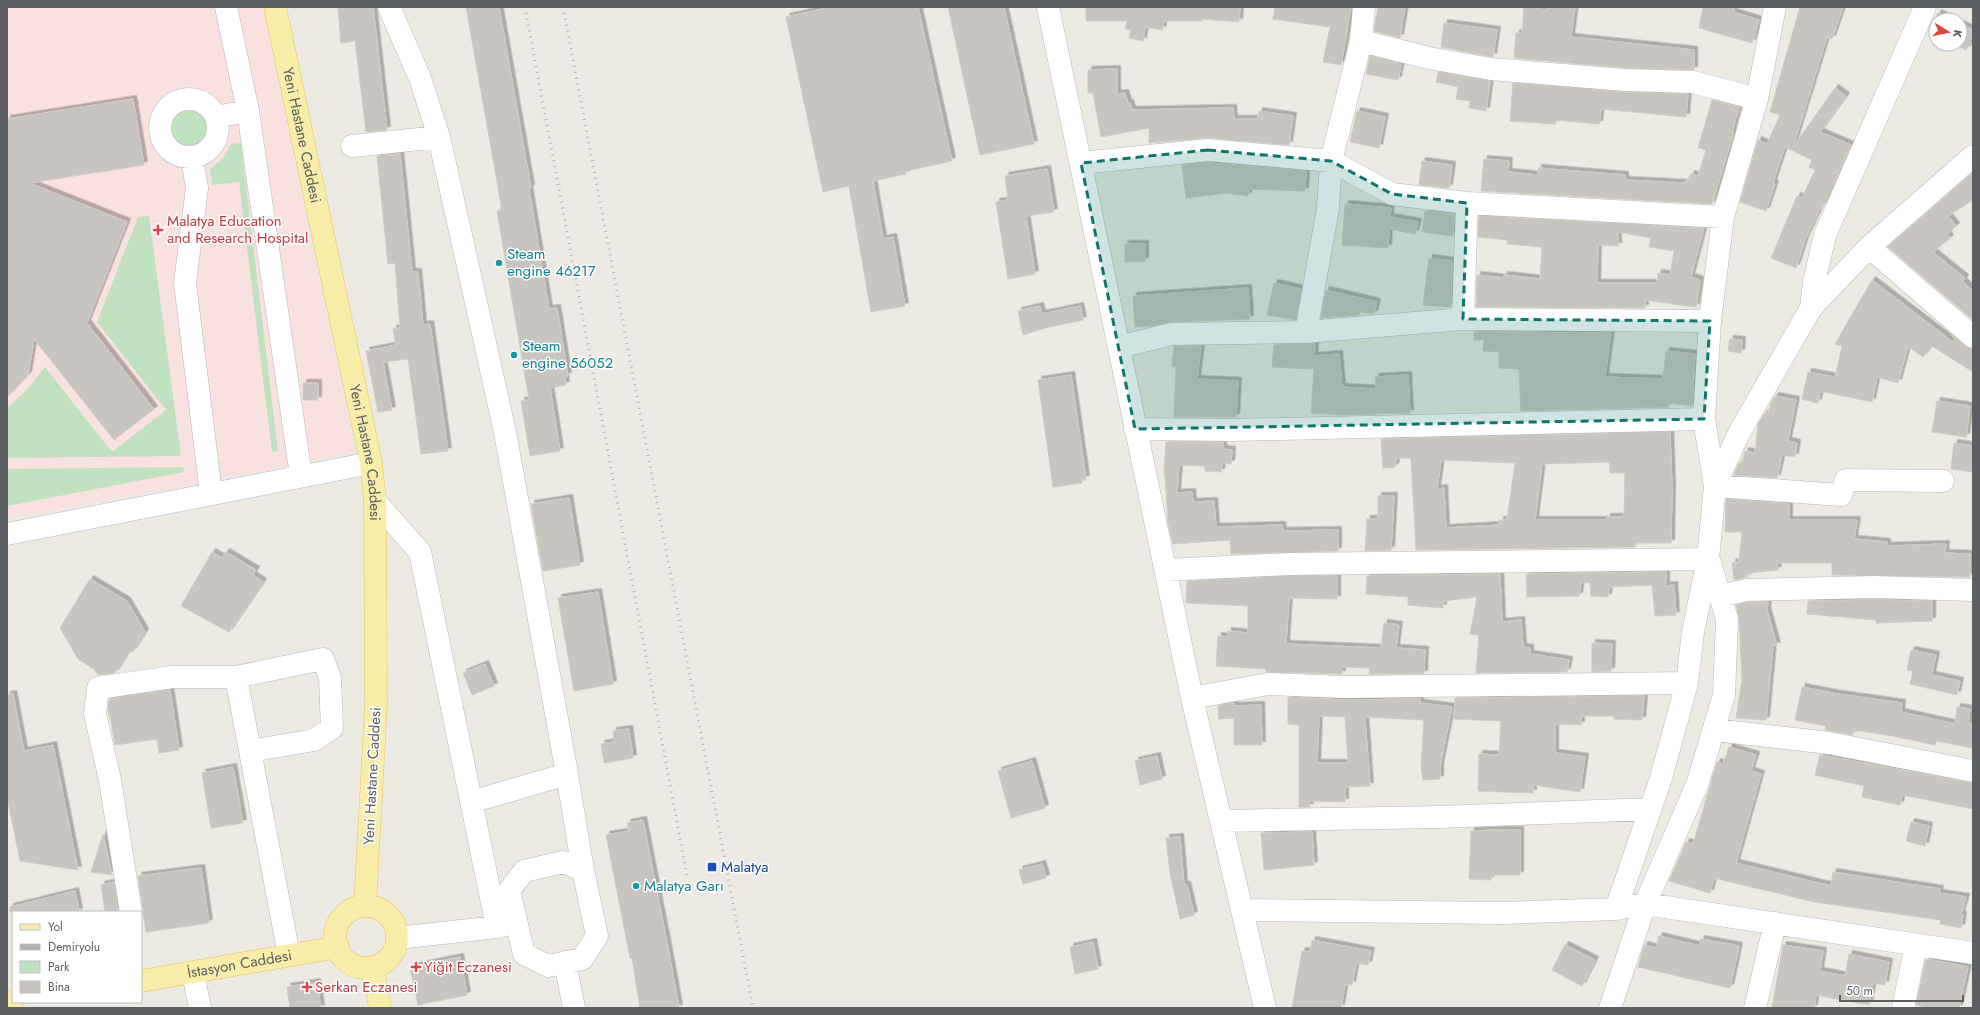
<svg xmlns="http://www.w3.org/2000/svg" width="1980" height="1015" viewBox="0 0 1980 1015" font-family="Jost,sans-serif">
	<defs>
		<filter id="shadow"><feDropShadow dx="3.5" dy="-3.5" stdDeviation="0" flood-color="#0004"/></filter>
	</defs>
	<rect width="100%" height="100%" fill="#eceae2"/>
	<path fill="#f9e1df" d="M7 7H263L355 453 7 519Z"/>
	<path fill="#c0e2c0" d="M167 130a23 23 0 1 1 46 0a23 23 0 1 1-46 0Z
		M241 143 278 451 272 452 239 182 212 185 210 169 224 157 231 144Z
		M149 216 181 456 7 458V408L27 390 45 367 112 452 166 410 97 322 138 217Z
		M183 467 184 472 7 506V469Z"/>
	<path fill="#c8c5c0" stroke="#d0ccc1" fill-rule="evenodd" filter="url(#shadow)" d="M373 7 387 130 366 132 355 41 341 43 338 8Z
		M466 7H499L531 188 529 189 549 309 557 308 568 376H565L566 385 550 388 560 451 530 456 521 401 529 400 497 211 502 210Z
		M832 7H918L952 161 906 171V174L873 181 883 239 893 237 905 306 871 312 849 186 823 192 786 17Z
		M948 7H1004L1034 144 980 155Z
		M1086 7H1240L1239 22 1202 19V21H1164L1162 30 1145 27 1143 41 1129 38 1131 30 1125 29 1127 21H1086Z
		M1275 7H1351L1341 65 1323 62 1330 27 1273 19Z
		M1378 7H1405L1400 38 1374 31Z
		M1524 7 1547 10V7H1575L1571 37 1694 50V70L1626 68 1514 58 1516 33H1522Z
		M1703 7H1735L1733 12 1759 20 1752 43 1699 28Z
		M1800 7H1843L1832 39 1827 37 1793 147 1835 88 1846 96 1820 132 1851 145 1823 207 1821 206 1805 240 1796 268 1771 258 1797 196 1802 198 1815 170 1809 167 1812 160 1785 147 1773 183 1775 184 1766 211 1740 202 1758 140 1767 144 1780 115 1770 112Z
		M1938 13 1952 20H1936V35L1929 31Z
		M1444 23 1497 30 1493 57 1441 47Z
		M1960 24 1973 30V35L1966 50 1955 44H1960Z
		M1370 56 1401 64 1398 80 1366 74Z
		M1117 69V94L1125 93 1128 103H1130L1132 110 1233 108 1234 119H1258L1259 111 1293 116 1289 145 1209 138 1149 143V128L1101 137 1093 93H1088V70Z
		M1438 72 1490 81 1486 111 1469 108 1470 101 1456 99 1458 87 1436 82Z
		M1513 83 1624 92 1688 94 1686 117 1601 109 1599 124 1556 120 1555 124 1510 121Z
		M133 99 144 165 29 183 127 222 87 323 154 409 114 440 34 339 28 375 7 397V119Z
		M1712 100 1739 107 1732 132H1734L1712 204 1481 191 1484 159 1509 161 1508 172 1538 175V168L1625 175V180L1685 183 1686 180H1689L1691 174 1698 176 1706 150 1698 148Z
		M1357 111 1385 117 1379 148 1350 142Z
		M400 154 412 272H418L423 325 430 324 448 451 421 454 408 359 383 362 392 410 378 412 366 351 396 345 393 329 400 328 395 263 388 264 377 156Z
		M1422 161 1452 165 1449 188 1419 185Z
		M1208 163 1306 171 1305 191 1249 189 1248 196 1227 193 1186 198 1182 165Z
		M1047 169 1054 212 1026 216 1035 274 1008 279 996 202 1008 200 1005 176Z
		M1973 173V200L1948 216 1956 226 1947 234 1950 238 1933 252 1965 278 1963 281 1973 291V320L1888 247Z
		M1345 204 1391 208 1390 217 1418 222 1415 234 1389 229 1388 248 1342 245Z
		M1425 211 1454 214 1453 236 1422 232Z
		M1479 216 1704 228 1691 277 1700 280 1696 307 1645 300V308L1476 307 1477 275 1504 278V275L1540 279 1542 247 1507 244V240L1478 237ZM1618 232 1651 238 1649 247 1674 251 1670 275 1658 273 1657 283H1597L1598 245 1618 246Z
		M1125 244H1145V261L1125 262Z
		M1429 258 1452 261 1451 307 1423 305Z
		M1872 280 1953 342 1955 339 1951 334 1965 346 1973 349V372L1932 346 1923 357 1908 346 1898 383 1877 377 1872 402 1820 391 1818 403 1802 399 1808 372 1835 377 1842 346 1835 344Z
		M1274 283 1301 289 1296 320 1267 315Z
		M1248 288 1250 319 1171 322 1152 326 1135 327 1133 296Z
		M1326 290 1377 302 1374 314 1360 312 1359 315 1321 318Z
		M1040 306 1042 314 1080 306 1083 320 1045 328 1023 335 1018 311Z
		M1474 332 1611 333 1605 377 1663 379 1666 351 1695 354 1692 406 1669 403V407L1521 411 1519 369 1499 368V352L1483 351 1484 340H1474Z
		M1730 339 1742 340 1741 353 1728 351Z
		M1315 344 1314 356 1339 354 1342 387 1376 389 1375 377 1408 375 1410 413 1341 415 1311 413 1314 369 1272 367 1274 345Z
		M1174 346H1201L1197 379 1238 381 1236 417H1174L1176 367H1172Z
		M1071 375 1086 479 1081 480 1082 483 1053 487 1038 380Z
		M303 383H318V400H303Z
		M1775 396 1796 400 1788 441 1797 443 1795 457 1782 455 1777 478 1734 475 1739 463H1742L1745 451 1755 453 1758 424 1765 413 1768 414 1771 403Z
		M1937 401 1970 406 1966 437 1932 432Z
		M1670 432 1672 487 1671 543H1635V547L1416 550 1411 458H1396L1395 467 1383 468 1381 439ZM1441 460 1515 463 1507 520H1500V525L1446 528 1444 488 1437 489ZM1609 462 1610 473H1625L1624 517H1607V520H1535L1542 464Z
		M1166 442H1223V449L1232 450 1231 464 1222 463 1221 472 1205 471V466L1179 465 1177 493 1192 492 1193 502 1214 501 1216 527 1282 525 1283 531 1338 530V551L1231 554 1230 540 1173 544 1168 523 1165 474H1164Z
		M1954 443 1973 446V472L1951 469Z
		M1378 496H1394L1391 550 1365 551 1367 519H1378Z
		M569 498 580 565 543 571 531 504Z
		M1726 499 1789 504V520H1857L1854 539 1887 542V546L1946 544 1945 553 1970 554V577L1832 575V563H1777L1778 570 1747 573 1748 577 1734 580 1732 563 1739 562 1742 532H1725Z
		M212 552 222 558 226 552 256 570 253 575 263 582 229 632 181 606Z
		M1666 572V586L1674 585 1676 615 1655 616 1652 585 1609 587 1608 597 1591 596 1590 583 1581 582 1579 596 1527 597 1526 574Z
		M1500 574 1502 622 1521 620 1523 647 1530 648V654L1569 660 1567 672 1476 673 1479 635 1470 634 1477 597 1443 601V608L1408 605V597L1366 594 1367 576Z
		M1289 576H1337V599L1289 598 1286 644 1381 648 1384 623 1399 625 1396 648 1425 650 1424 674H1369L1370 668 1342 667V674L1266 672V669L1216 666 1218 636 1228 637V631L1248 633V606L1186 603 1187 581Z
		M90 579 127 601 145 632 133 651 126 655 115 673 98 675 94 669 78 659 60 628Z
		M598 592 613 684 574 691 558 598Z
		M1874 600 1932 601V621L1876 623V620L1807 614 1808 601Z
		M1749 602H1768L1767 610 1777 646 1773 645 1766 720 1736 718 1742 680 1739 619 1736 605Z
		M1592 643 1612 644 1611 671 1592 672Z
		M1911 650 1936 655 1932 675 1960 681 1957 695 1910 684 1913 671 1907 670Z
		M485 664 494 686 472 695 463 673Z
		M1802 687 1838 694 1902 703 1901 712 1955 724 1957 707 1970 709 1968 723 1973 724V748L1936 741 1935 745 1893 736 1854 730 1853 735 1825 730 1826 726 1795 720Z
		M170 690 179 750 159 753 157 739 115 745 110 716H109L108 711 109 699Z
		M13 694 24 751 53 745 78 870 20 861 7 797V695Z
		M1644 696 1642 720 1614 719V716H1581V725L1555 724V753L1585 757 1580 792 1533 785V793L1478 791 1479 754 1499 755 1501 721 1454 719 1455 698Z
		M1288 697 1342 700 1420 699V703L1452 707 1440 766V779L1423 780 1421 766 1424 720 1367 717 1365 718 1370 786 1345 787V802L1309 801 1310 807H1299V725L1288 724ZM1319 716 1345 717 1348 763H1317Z
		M1234 703V706L1261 705 1262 745H1234V718L1219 719 1218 706Z
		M629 729 633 758 604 763 601 744 614 742 613 731Z
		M1729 747 1756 755 1751 771 1761 774 1736 863 1831 886 1833 872 1940 889 1939 893 1966 897 1961 915H1963L1961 928 1940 924 1941 920 1815 902 1714 878 1710 893 1669 881 1686 842 1693 844 1717 762 1723 764Z
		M1820 755 1973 783V809L1902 795 1900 805 1862 797 1864 786 1815 775Z
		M1157 756 1162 779 1140 785 1135 761Z
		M1032 761 1045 808 1011 818 998 771Z
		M233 767 243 823 211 828 202 773Z
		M643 820 668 948 679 1008H640L632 958H630L606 835 629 831 627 823Z
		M1911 822 1929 826 1925 846 1906 841Z
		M1499 830H1520V875H1491V880L1469 879 1471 831Z
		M1312 832 1314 865 1264 870 1261 833Z
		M103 834 112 875 91 872Z
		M1180 837 1184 885H1187L1194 915 1180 919 1170 873 1166 838Z
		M1042 864 1046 878 1023 884 1019 870Z
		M201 868 209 923 146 932 138 876Z
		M114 882 118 912H105L101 885Z
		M75 891 79 912H10V907Z
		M1659 936 1700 946 1701 939 1739 946 1730 988 1638 967 1644 945 1656 948Z
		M1312 940 1371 951 1368 965 1356 963 1352 985 1345 984 1341 1008H1292L1302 951 1310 952Z
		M1093 942 1098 969 1075 974 1070 947Z
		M1565 945 1595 960 1582 986 1552 970Z
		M1783 945 1823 951 1820 971 1845 976 1849 954 1889 962 1885 985 1873 983 1869 1005 1816 995 1814 1008H1772Z
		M460 957 467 995 418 1005 410 967Z
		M1926 959 1968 967 1959 1008H1932L1916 1005Z
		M317 982 321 1008H290L287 987Z"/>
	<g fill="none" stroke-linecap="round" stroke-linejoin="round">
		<defs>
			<path id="minor" d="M226 7 248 111
				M389 7 420 78 439 137 505 432 567 774 471 802
				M1048 7 1192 698 1265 1008
				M1364 7 1361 41 1429 58 1491 69 1625 80 1693 82 1757 99
				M1775 7 1757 99 1723 217 1710 321 1704 419 1715 486 1841 495 1846 480 1943 481
				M1361 41 1331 161 1392 194 1467 203 1723 217
				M160 128a29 29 0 1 1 58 0a29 29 0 1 1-58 0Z
				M216 117 248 111 301 476
				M352 146 439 137
				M192 158 197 188 185 283 211 493
				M1081 163 1208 150 1331 161 1328 208 1306 332 1171 334 1119 347
				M1869 247 1973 337
				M1811 308 1814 282 1825 235 1925 7
				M1463 319 1467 203
				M1306 332 1463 319 1710 321
				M1135 429 1233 430 1704 419
				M375 501 420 552 497 927
				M7 534 371 463
				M1166 570 1289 564 1708 559
				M1720 596 1747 590 1874 587 1973 590
				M236 677 250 751
				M1192 698 1268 684 1342 687 1687 683
				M1715 730 1829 743 1973 771
				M567 774 583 870
				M1222 821 1438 817 1651 809
				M563 862 583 870 597 936 582 959 548 966 524 954 509 891 524 871Z
				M1616 909 1661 778 1687 683 1693 632 1708 559 1715 486 1739 433 1811 308 1869 247 1973 156
				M1243 910 1502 913 1616 909 1645 904 1973 953
				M131 912 110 780 95 714 98 688 172 677H236L323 659 330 678 332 728 314 740 250 751 289 955
				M397 938 497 927 512 923
				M565 962 574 1008
				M193 973 200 1008
				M1610 1008 1645 904 1697 785 1724 695 1727 619 1709 560
				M1755 1008 1775 923
				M1903 1008 1916 945"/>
			<g id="major">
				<path id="s1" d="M275 7 371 463 375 501 376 705 365 906"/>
				<circle cx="366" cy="937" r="31"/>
				<path d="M373 968 380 1008"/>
				<path id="s2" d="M141 981 338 947"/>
				<path d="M7 1002 13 1001"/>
			</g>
		</defs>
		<use href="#minor" stroke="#b5b8bc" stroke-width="23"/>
		<use href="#major" stroke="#e7c360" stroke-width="23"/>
		<use href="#minor" stroke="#fff" stroke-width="22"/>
		<use href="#major" stroke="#f9edaa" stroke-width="22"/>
		<path stroke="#b1b2b2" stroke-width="3" stroke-dasharray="1 5" stroke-linecap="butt" d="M525 7 687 876
			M563 7 753 1008"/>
	</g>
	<path fill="#0f766e" fill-opacity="0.2" stroke="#0f766e" stroke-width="3" stroke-dasharray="8 5" stroke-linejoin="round" d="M1208 150 1331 161 1392 194 1467 203 1463 319 1710 321 1704 419 1135 429 1081 163Z"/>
	<g fill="#e0444e" stroke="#fff" stroke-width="1.5">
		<path d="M156 224h4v4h4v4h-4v4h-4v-4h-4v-4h4z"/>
		<path d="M414 961h4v4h4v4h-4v4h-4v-4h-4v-4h4z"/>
		<path d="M305 981h4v4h4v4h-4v4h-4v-4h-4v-4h4z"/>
	</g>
	<g fill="#0f9aa8" stroke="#fff" stroke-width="1.5">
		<circle cx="499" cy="263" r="4"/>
		<circle cx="514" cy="355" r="4"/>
		<circle cx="636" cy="886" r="4"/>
	</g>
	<rect fill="#1a4fb4" stroke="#fff" stroke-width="1.5" x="707" y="862" width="10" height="10" rx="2"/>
	<g text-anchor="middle" stroke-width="3" stroke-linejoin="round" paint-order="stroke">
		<g font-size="15" fill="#5b5e62" stroke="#fff">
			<text dy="5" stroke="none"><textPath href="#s1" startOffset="131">Yeni Hastane Caddesi</textPath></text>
			<text dy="5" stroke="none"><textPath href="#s1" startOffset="455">Yeni Hastane Caddesi</textPath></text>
			<text transform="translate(372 776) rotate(-87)" y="5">Yeni Hastane Caddesi</text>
			<text dy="5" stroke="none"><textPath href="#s2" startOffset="100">İstasyon Caddesi</textPath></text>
		</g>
		<g font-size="15" fill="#be3a42" stroke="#fff" text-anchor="start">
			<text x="167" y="226">Malatya Education<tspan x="167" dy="17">and Research Hospital</tspan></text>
			<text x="424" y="972">Yiğit Eczanesi</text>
			<text x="315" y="992">Serkan Eczanesi</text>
		</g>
		<g font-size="15" fill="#0d838f" stroke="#fff" text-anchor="start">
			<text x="507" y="259">Steam<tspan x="507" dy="17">engine 46217</tspan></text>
			<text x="522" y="351">Steam<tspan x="522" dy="17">engine 56052</tspan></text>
			<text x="644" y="891">Malatya Garı</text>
		</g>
		<g font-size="15" fill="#164399" stroke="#fff" text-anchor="start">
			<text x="721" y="872">Malatya</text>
		</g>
	</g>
	<rect width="1980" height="1015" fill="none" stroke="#5b5e62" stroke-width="16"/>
	<rect x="12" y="911" width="130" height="92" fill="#ffffff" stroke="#bdbfc0"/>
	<rect x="20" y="924" width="20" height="6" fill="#f9edaa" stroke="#bdbfc0"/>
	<text x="48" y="931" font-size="12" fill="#5b5e62">Yol</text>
	<rect x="20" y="944" width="20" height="6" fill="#b1b2b2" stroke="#bdbfc0"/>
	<text x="48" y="951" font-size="12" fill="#5b5e62">Demiryolu</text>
	<rect x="20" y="961" width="20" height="12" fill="#c0e2c0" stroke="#bdbfc0"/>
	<text x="48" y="971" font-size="12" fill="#5b5e62">Park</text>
	<rect x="20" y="981" width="20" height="12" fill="#c8c5c0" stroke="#bdbfc0"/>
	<text x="48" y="991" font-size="12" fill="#5b5e62">Bina</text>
	<g transform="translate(1948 32) rotate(100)"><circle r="19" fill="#ffffff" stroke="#bdbfc0"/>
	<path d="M0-3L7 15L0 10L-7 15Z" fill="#dd4638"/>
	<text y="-6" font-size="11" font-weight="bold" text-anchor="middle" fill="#5b5e62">K</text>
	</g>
	<path d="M1840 995v6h123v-6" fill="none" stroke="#5b5e62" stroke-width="2"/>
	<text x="1846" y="995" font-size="12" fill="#5b5e62" stroke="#ffffff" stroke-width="3" paint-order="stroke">50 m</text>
</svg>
